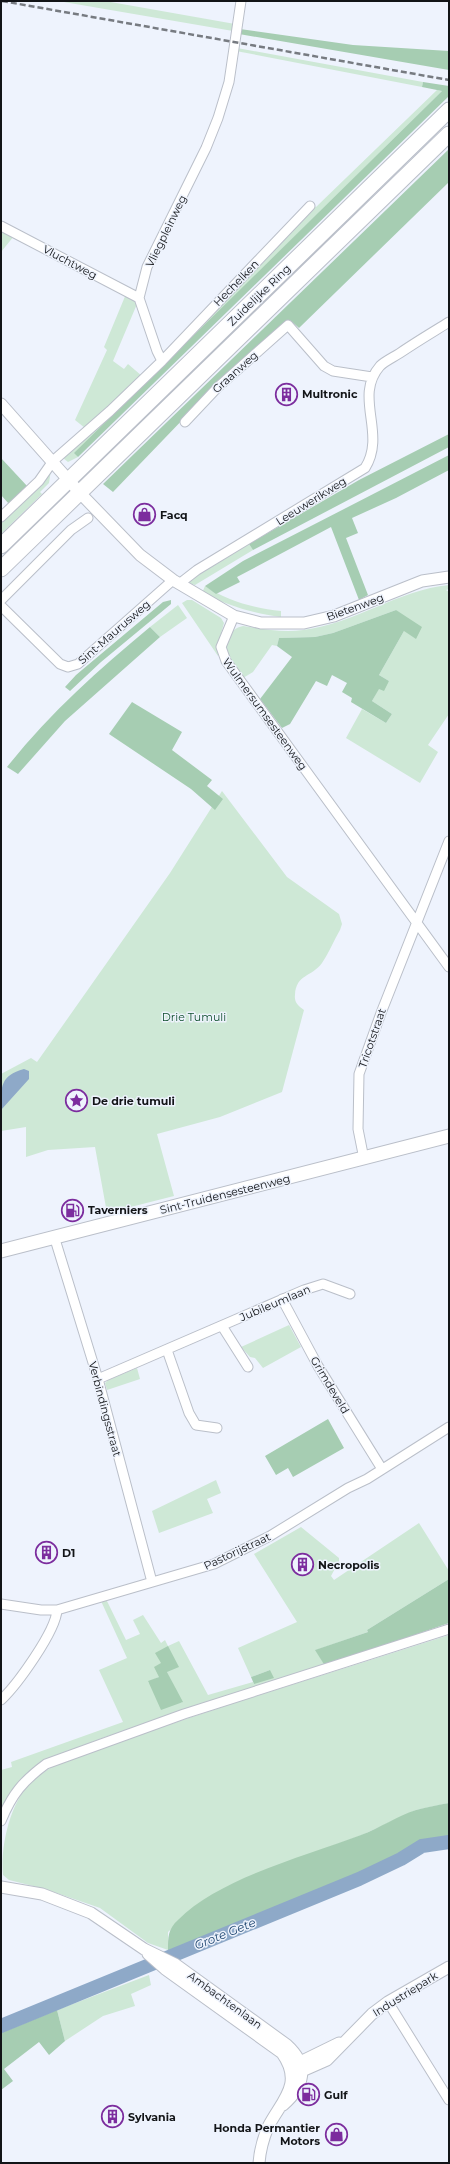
<svg xmlns="http://www.w3.org/2000/svg" width="450" height="2164" viewBox="0 0 450 2164" font-family="Montserrat,sans-serif">
	<rect width="100%" height="100%" fill="#eef3fd"/>
	<path fill="#cee8d6" fill-rule="evenodd" d="M58 1H105L235 24 233 31Z
		M237 48 423 82 422 87 236 51Z
		M437 90 442 91 75 453 78 457 68 462 63 458 314 206 316 207Z
		M1 230 14 236 1 252Z
		M126 294 137 304 113 361 124 369 128 364 142 376 85 428 75 420 107 350 104 347Z
		M51 470 49 483 40 492 42 494 1 534V520Z
		M249 544 253 550 195 585 189 583 197 576Z
		M449 585V589L446 590 449 592V714L428 745 438 752 420 783 346 738 362 709 386 723 392 714 372 701 379 688 389 681 379 675 404 631 396 610 333 633 315 637 279 638 277 646 272 645 253 672 243 678C233 665 222 654 229 637 233 630 235 628 243 626 263 629 283 633 303 630 354 624 398 590 449 585Z
		M205 586C227 601 254 608 281 611V617C251 613 230 606 202 593Z
		M187 600H192L221 618 224 623 219 641 218 656 182 603Z
		M178 605 187 618 160 637 150 627Z
		M222 791 287 877 339 914 342 924 340 930C334 940 329 953 322 963 312 977 296 974 295 995 294 1002 298 1006 304 1010L282 1092 220 1117 157 1134 174 1196 107 1213 95 1147 48 1150 26 1157V1127L1 1131V1074L31 1058 37 1062 170 873Z
		M289 1325 301 1347 263 1368 255 1358 250 1357 241 1347Z
		M137 1368 140 1379 107 1390 105 1383 108 1380Z
		M216 1480 221 1493 207 1499 213 1513 159 1533 152 1511Z
		M419 1523 449 1571V1579L367 1630 368 1632 316 1650 325 1666 105 1737 45 1760 20 1780 6 1800 1 1811V1770L12 1767 11 1762 123 1722 99 1670 127 1658 101 1601 106 1599 126 1640 140 1634 133 1620 143 1615 161 1643 165 1640 168 1646 179 1641 208 1695 253 1682 254 1684 270 1670 251 1677 238 1648 297 1622 254 1554 301 1527 339 1558V1561L331 1576 334 1580ZM161 1663 167 1672 182 1703 148 1682 159 1677Z
		M449 1635V1803L416 1810 362 1835 263 1871 202 1901 168 1932V1950L148 1943 100 1908 45 1889 9 1880 3 1875C0 1846 11 1797 35 1779 62 1756 102 1748 134 1737 238 1700 344 1669 449 1635Z
		M149 1975 151 1985 131 1994 135 2006 103 2016 65 2041 57 2010Z"/>
	<path fill="#a6cdb2" d="M240 29 353 45 449 51V70L239 34Z
		M423 82 449 86V96L78 457 74 453 442 91 422 87Z
		M449 149V182L299 328 290 320 214 387 113 492 103 484Z
		M449 434V447L253 550 249 544 359 480Z
		M449 455V470L396 498 352 518 358 533 346 538 368 595 359 600 331 527 237 577 240 582 216 594 205 586 243 561Z
		M1 458 28 487 9 504 1 495Z
		M171 600V604L101 662 70 691 65 687 76 675 163 602Z
		M396 610 422 627 416 639 404 631 379 675 389 681 384 691 379 689 372 701 392 714 386 723 351 702 352 698 342 692 347 683 332 675 327 686 316 681 290 724 282 728 260 699 292 657 277 646 279 638 315 637 333 633Z
		M150 627 160 637 65 721 18 774 7 767C49 714 98 670 150 627Z
		M132 702 182 732 172 750 212 780 207 786 223 799 215 810 191 789 109 734Z
		M328 1419 344 1448 293 1477 288 1468 276 1475 265 1456Z
		M449 1579V1623L325 1666 315 1650 368 1632 367 1630Z
		M168 1646 179 1667 167 1672 183 1702 161 1710 148 1681 159 1677 154 1667 161 1663 155 1653Z
		M270 1670 274 1678 254 1684 251 1677Z
		M449 1803V1842L422 1846 401 1859 359 1879 178 1954 168 1950C168 1937 168 1929 178 1920 219 1878 306 1856 361 1835 380 1828 397 1816 416 1810 427 1807 438 1805 449 1803Z
		M57 2010 65 2041 49 2055 39 2042 4 2069 13 2081 1 2090V2033Z"/>
	<path fill="#8ea9c8" d="M24 1069 29 1071V1079L1 1110C1 1086 0 1076 24 1069Z"/>
	<g fill="none" stroke-linecap="round" stroke-linejoin="round">
		<path stroke="#8ea9c8" stroke-width="14" d="M1 2026 359 1879 401 1859 422 1846 449 1842"/>
		<defs>
			<path id="minor" d="M1 226 139 298
				M162 361 157 351 139 298 147 267 206 148 218 118 229 82 241 1
				M185 422 218 387 288 325 324 366 333 371 372 377
				M1 517 39 481 53 461 110 411 162 361 310 206
				M179 584 197 570 365 468C387 433 353 397 380 366 385 361 394 357 400 353 416 342 433 332 449 322
				M1 600 71 530 88 518
				M1 606 60 664 68 667 78 664 173 580
				M234 616 221 647 226 661 449 967
				M364 1159 358 1129 359 1074 381 1013 449 841
				M54 1236 98 1379 152 1582
				M282 1299 318 1366 382 1469
				M222 1326 248 1367
				M167 1350 189 1413 196 1425 217 1428
				M98 1379 304 1290 323 1284 350 1294
				M1 1604 41 1610H57L214 1564 270 1536 348 1488 367 1479 449 1427
				M1 1700C17 1685 56 1631 57 1610
				M1 1821C12 1794 23 1781 46 1764L184 1714 449 1629
				M388 2002 449 2100"/>
			<path id="tertiary" d="M1 404 80 493 140 555 173 580 234 616 261 623H304L334 616 422 581 449 577
				M1 1887 42 1894 91 1913 144 1949 175 1964 287 2045C310 2066 304 2087 283 2105
				M148 1954 165 1969 282 2053C304 2084 282 2100 268 2127 263 2139 260 2150 259 2163
				M294 2065 339 2043
				M295 2069 302 2071 327 2060 372 2014 388 2002 449 1967"/>
			<path id="secondary" d="M1 1251 449 1136"/>
			<path id="trunk" d="M1 546 449 110
				M1 569 449 134"/>
		</defs>
		<use href="#minor" stroke="#babfc9" stroke-width="11"/>
		<use href="#tertiary" stroke="#babfc9" stroke-width="13"/>
		<use href="#secondary" stroke="#babfc9" stroke-width="15"/>
		<use href="#trunk" stroke="#babfc9" stroke-width="17"/>
		<use href="#minor" stroke="#fff" stroke-width="9"/>
		<use href="#tertiary" stroke="#fff" stroke-width="11"/>
		<use href="#secondary" stroke="#fff" stroke-width="13"/>
		<use href="#trunk" stroke="#fff" stroke-width="15"/>
		<path stroke="#777b81" stroke-width="2.5" stroke-dasharray="6 3" stroke-linecap="butt" d="M2 1 449 80"/>
	</g>
	<defs>
		<symbol id="building-ring" viewBox="-11 -11 22 22"><circle r="9.5" fill="#eef3fd" stroke="#7c2d9e" stroke-width="1.5"/><path d="M-4-6H4V6H1V3H-1V6H-4ZM-2.5-4.3h1.7v1.8h-1.7ZM.8-4.3h1.7v1.8H.8ZM-2.5-1h1.7V.8h-1.7ZM.8-1h1.7V.8H.8Z" fill="#7c2d9e"/></symbol>
		<symbol id="shop-ring" viewBox="-11 -11 22 22"><circle r="9.5" fill="#eef3fd" stroke="#7c2d9e" stroke-width="1.5"/><path d="M-5-2.5h2.3a2.7 3.5 0 0 1 5.4 0H5L5.5 6h-11ZM-1.5-2.5h3a1.5 2.3 0 0 0-3 0Z" fill="#7c2d9e"/></symbol>
		<symbol id="sight-ring" viewBox="-11 -11 22 22"><circle r="9.5" fill="#eef3fd" stroke="#7c2d9e" stroke-width="1.5"/><path d="M0-6L1.8-2.2L6-1.7L2.9 1.2L3.7 5.4L0 3.3L-3.7 5.4L-2.9 1.2L-6-1.7L-1.8-2.2Z" fill="#7c2d9e"/></symbol>
		<symbol id="fuel-ring" viewBox="-11 -11 22 22"><circle r="9.5" fill="#eef3fd" stroke="#7c2d9e" stroke-width="1.5"/><path d="M-5.5-6h7V0h2V4h1.3V-2.5L3-4.5l.8-.8L6-3V5H2.5V1h-1V6h-7ZM-4.2-4.7v3.2H.2V-4.7Z" fill="#7c2d9e"/></symbol>
	</defs>
	<g fill-rule="evenodd">
		<use href="#building-ring" x="274" y="382" width="25" height="25"/>
		<use href="#shop-ring" x="132" y="502" width="25" height="25"/>
		<use href="#sight-ring" x="64" y="1088" width="25" height="25"/>
		<use href="#fuel-ring" x="60" y="1198" width="25" height="25"/>
		<use href="#building-ring" x="34" y="1540" width="25" height="25"/>
		<use href="#building-ring" x="290" y="1552" width="25" height="25"/>
		<use href="#fuel-ring" x="296" y="2082" width="25" height="25"/>
		<use href="#building-ring" x="100" y="2104" width="25" height="25"/>
		<use href="#shop-ring" x="324" y="2122" width="25" height="25"/>
	</g>
	<g text-anchor="middle" stroke-width="3" stroke-linejoin="round" paint-order="stroke">
		<g font-size="11" fill="#121417" stroke="#eef3fd">
			<text transform="translate(166 231) rotate(-64)" y="4">Vliegpleinweg</text>
			<text transform="translate(70 262) rotate(28)" y="4">Vluchtweg</text>
			<text transform="translate(236 283) rotate(-46)" y="4">Hechelken</text>
			<text transform="translate(259 295) rotate(-44)" y="4">Zuidelijke Ring</text>
			<text transform="translate(235 372) rotate(-42)" y="4">Graanweg</text>
			<text transform="translate(311 501) rotate(-32)" y="4">Leeuwerikweg</text>
			<text transform="translate(355 607) rotate(-20)" y="4">Bietenweg</text>
			<text transform="translate(114 632) rotate(-41)" y="4">Sint-Maurusweg</text>
			<text transform="translate(265 714) rotate(54)" y="4">Wulmersumsesteenweg</text>
			<text transform="translate(372 1038) rotate(-71)" y="4">Tricotstraat</text>
			<text transform="translate(225 1194) rotate(-14)" y="4">Sint-Truidensesteenweg</text>
			<text transform="translate(275 1303) rotate(-23)" y="4">Jubileumlaan</text>
			<text transform="translate(330 1385) rotate(59)" y="4">Grimdeveld</text>
			<text transform="translate(105 1409) rotate(75)" y="4">Verbindingsstraat</text>
			<text transform="translate(237 1551) rotate(-25)" y="4">Pastorijstraat</text>
			<text transform="translate(405 1994) rotate(-32)" y="4">Industriepark</text>
			<text transform="translate(225 2000) rotate(36)" y="4">Ambachtenlaan</text>
		</g>
		<g font-size="11" font-weight="bold" fill="#121417" stroke="#eef3fd" text-anchor="start">
			<text x="302" y="398">Multronic</text>
			<text x="160" y="519">Facq</text>
			<text x="92" y="1105">De drie tumuli</text>
			<text x="88" y="1214">Taverniers</text>
			<text x="62" y="1557">D1</text>
			<text x="318" y="1569">Necropolis</text>
			<text x="324" y="2099">Gulf</text>
			<text x="128" y="2121">Sylvania</text>
			<text x="320" y="2132" text-anchor="end">Honda Permantier<tspan x="320" dy="13">Motors</tspan></text>
		</g>
		<g font-size="11" fill="#0e4e2c" stroke="#eef3fd">
			<text x="194" y="1021">Drie Tumuli</text>
		</g>
		<g font-size="12" font-style="italic" fill="#1e4670" stroke="#eef3fd">
			<text transform="translate(225 1934) rotate(-22)" y="4">Grote Gete</text>
		</g>
	</g>
	<rect width="450" height="2164" fill="none" stroke="#121417" stroke-width="4"/>
</svg>
